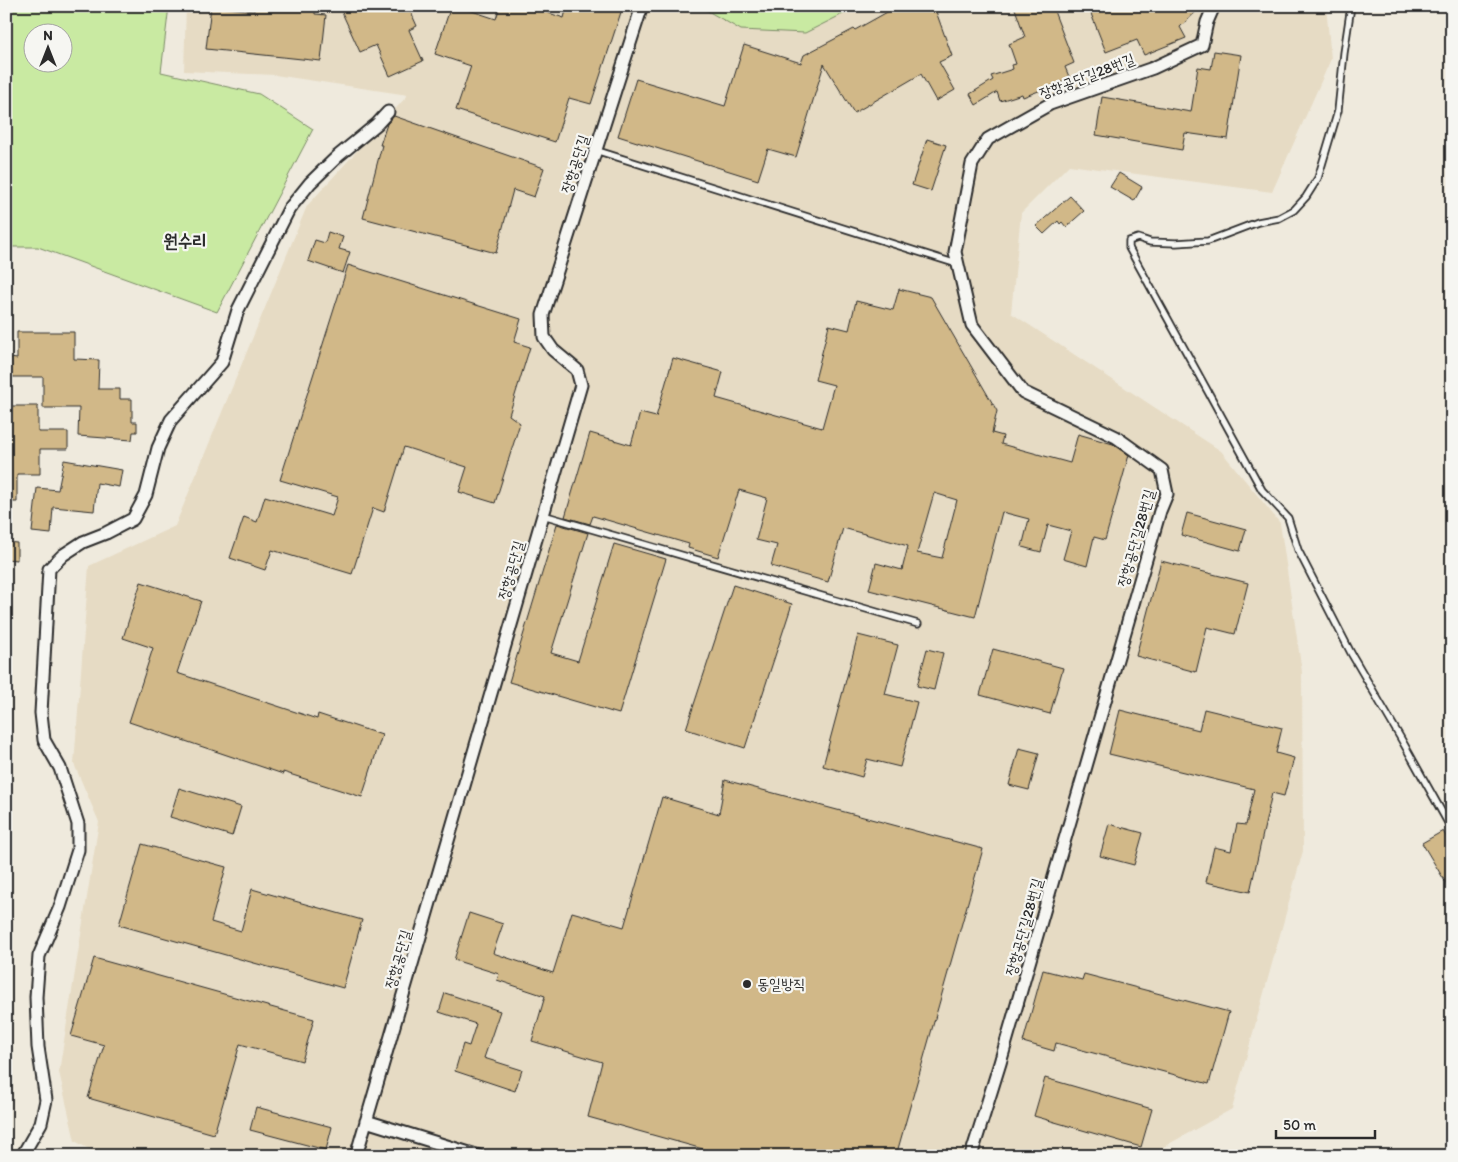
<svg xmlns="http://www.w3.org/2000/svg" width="1458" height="1162" viewBox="0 0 1458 1162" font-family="Itim,'Poor Story',sans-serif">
	<rect width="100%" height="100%" fill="#efeadd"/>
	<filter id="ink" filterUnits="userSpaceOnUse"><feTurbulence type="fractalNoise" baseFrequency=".02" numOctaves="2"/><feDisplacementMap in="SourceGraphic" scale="10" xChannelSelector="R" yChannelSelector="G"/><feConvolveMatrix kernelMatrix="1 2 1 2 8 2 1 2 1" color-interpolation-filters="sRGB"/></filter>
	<g filter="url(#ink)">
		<path fill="#e6dbc4" d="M186 6H1326L1331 59 1272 192 1069 165 1021 213 1011 313 1221 451 1280 523 1302 672 1303 851 1232 1109 1147 1156H101L75 1141 59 1072 99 822 74 764 89 566 175 526 307 206 408 95 275 75 184 71Z"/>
		<path fill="#c9eaa2" stroke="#7a8a66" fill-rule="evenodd" d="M6 6H169L161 72 259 94 313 129 217 312 38 247H6ZM32 32H62V62H32Z
			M699 6H859L805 33 741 30Z"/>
		<path fill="#d1b888" stroke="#2b2b2b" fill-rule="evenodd" d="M211 6 254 11V6H315V14L326 15 321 61 206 49Z
			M339 6H408L417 26 409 30 423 61 390 76 376 45 360 52Z
			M451 6H457L496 19 500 6H527L564 18 567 6H623L591 104 569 98 555 142 456 110 471 66 435 54Z
			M898 6H934L952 56 939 62 955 90 936 101 921 74 854 113 824 64 796 157 768 149 758 180 618 136 636 79 725 106 744 45 801 63 804 55 854 29 855 30Z
			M1014 6H1052L1074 63 1065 67 1070 79 1023 97 1022 94 1000 101 997 92 976 105 970 94 993 80 991 76 1013 69 1012 65 1016 64 1009 44 1025 37Z
			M1088 6H1202L1180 27 1186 38 1144 55 1137 40 1106 52Z
			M1214 51 1241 55 1228 139 1185 133 1182 150 1096 135 1102 97 1191 112 1198 67 1211 69Z
			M394 116 544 168 534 197 513 190 496 253 363 218 382 145H380L387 124Z
			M927 139 946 145 931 191 912 185Z
			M1119 173 1142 187 1134 201 1110 187Z
			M1070 196 1084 211 1066 227 1062 222 1060 224 1058 221 1044 234 1036 226Z
			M328 232 343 237 339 249 350 252 343 273 308 261 315 240 325 243Z
			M348 265 521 319 514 342 530 347 509 415 520 423 495 503 459 492 467 467 404 447 384 512 373 508 352 574 272 550 265 570 230 558 244 517 257 522 265 496 332 516 338 497 280 480Z
			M899 289 931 297 997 411 992 433 1003 436 1001 444 1070 463 1078 434 1113 444 1129 455 1105 540 1094 537 1087 566 1063 559 1071 531 1048 525 1041 552 1022 547 1029 519 1002 512 975 617 869 590 876 563 902 570 908 546 843 528 828 582 771 566 777 545 756 540 767 498 739 490 718 557 688 548 689 544 593 516 590 524 565 517 590 433 631 445 640 413 656 417 673 358 723 372 716 398 822 428 834 385 815 380 829 325 849 330 856 301 893 310ZM934 493 957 500 942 558 917 553Z
			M17 332H74V359L99 360 98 389H120V399H132V422H137V432H133L132 440 78 436 79 408H43V377H10V358L17 359Z
			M6 406H38V432H68V449H40V474H17V502H6V457H8V423H6Z
			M64 460 122 470 119 487 97 483 94 511 53 507 51 534 32 532 37 488 58 490Z
			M1187 513 1246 529 1240 551 1181 535Z
			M557 524 588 533 551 653 578 661 614 544 666 559 619 714 509 682Z
			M6 542 17 543V560L6 559Z
			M1161 561 1248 583 1235 634 1207 627 1196 672 1136 656Z
			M141 582 201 601 177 673 317 719 318 714 382 735 362 797 283 772V774L129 722 153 648 123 638Z
			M733 585 792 604 745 748 686 729Z
			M858 635 898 645 885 694 917 702 900 767 867 759 862 777 823 766Z
			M927 649 943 653 934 690 917 686Z
			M993 649 1063 668 1050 714 980 695Z
			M1204 709 1282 728 1276 753 1294 758 1284 796 1272 793 1250 892 1206 882 1214 847 1231 851 1237 824 1246 825 1254 789 1109 754 1120 710 1199 730Z
			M1019 748 1039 753 1029 790 1009 785Z
			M725 780 983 849 896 1156H728L588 1117 602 1062 532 1041 545 996 497 980 499 974 454 960 469 913 503 924 493 953 553 973 572 912 624 927 662 797 719 814Z
			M179 788 241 807 232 836 170 817Z
			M1109 824 1143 833 1134 865 1100 856Z
			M1443 831 1452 847V893L1422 843Z
			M142 844 226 867 211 922 241 931 252 889 362 920 343 988 119 925Z
			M94 958 314 1019 302 1061 240 1044 214 1134 88 1098 104 1045 71 1036Z
			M1043 970 1082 980 1084 974 1229 1012 1209 1084 1056 1043 1054 1051 1023 1042Z
			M445 993 500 1011 484 1058 522 1070 515 1091 455 1071 463 1044 469 1046 476 1024 439 1012Z
			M1045 1078 1152 1109 1141 1147 1034 1116Z
			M256 1107 332 1127 326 1150 250 1130Z"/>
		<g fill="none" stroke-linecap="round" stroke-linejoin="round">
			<defs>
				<path id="service" d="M1351 6 1344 53 1338 111 1318 178 1306 197 1294 210 1279 218 1258 222 1208 241 1176 243 1150 242 1138 238 1129 241V248L1262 490 1288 518 1298 550 1351 653 1400 737 1452 830
					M595 150 957 264
					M543 515 918 624"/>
				<path id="minor" d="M366 1121 479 1156
					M22 1156 41 1123 46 1100 38 1047 36 997 39 956 60 907 78 850V824L60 768 44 740 41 713 49 569 63 555 83 542 106 533 133 519 146 495 158 448 171 420 222 362 238 310 289 209 310 183 338 156 377 124 388 112
					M356 1156 581 385 577 370 553 350 544 337 543 315 642 6
					M971 1156 1000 1063 1160 511 1167 494 1162 470 1116 437 1023 392 972 325 955 252 972 164 988 139 1050 104 1153 68 1202 45 1207 22 1214 6"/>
			</defs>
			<use href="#service" stroke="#2b2b2b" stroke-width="9"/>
			<use href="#minor" stroke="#2b2b2b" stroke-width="15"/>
			<use href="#service" stroke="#f6f6f2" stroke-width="5.5"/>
			<use href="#minor" stroke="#f6f6f2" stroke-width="11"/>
		</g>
	</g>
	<circle fill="#2b2b2b" stroke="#f6f6f2" stroke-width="2" cx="747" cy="984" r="5"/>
	<g text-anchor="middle" stroke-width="4.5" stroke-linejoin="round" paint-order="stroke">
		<g font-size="15" fill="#2b2b2b" stroke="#f6f6f2">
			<text transform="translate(1087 76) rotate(-21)" y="5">장항공단길28번길</text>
			<text transform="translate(575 164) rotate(-72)" y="5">장항공단길</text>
			<text transform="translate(1136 538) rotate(-74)" y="5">장항공단길28번길</text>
			<text transform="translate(511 570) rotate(-74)" y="5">장항공단길</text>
			<text transform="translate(1024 927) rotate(-74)" y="5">장항공단길28번길</text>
			<text transform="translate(398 959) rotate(-74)" y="5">장항공단길</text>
		</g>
		<g font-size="15" fill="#2b2b2b" stroke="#f6f6f2" text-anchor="start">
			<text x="757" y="989">동일방직</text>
		</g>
		<g font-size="18" font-weight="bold" fill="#2b2b2b" stroke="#f6f6f2">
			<text x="185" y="247">원수리</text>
		</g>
	</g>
	<rect width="1458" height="1162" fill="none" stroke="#f6f6f2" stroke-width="25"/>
	<rect x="12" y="12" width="1433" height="1137" fill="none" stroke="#2b2b2b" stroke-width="2" filter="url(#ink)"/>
	<g transform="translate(48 48)"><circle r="24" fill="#f6f6f2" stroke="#a5a5a2"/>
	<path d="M0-4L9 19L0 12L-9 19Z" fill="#2b2b2b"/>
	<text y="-8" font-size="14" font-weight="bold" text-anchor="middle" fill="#2b2b2b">N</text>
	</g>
	<path d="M1276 1130v8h99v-8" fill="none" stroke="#2b2b2b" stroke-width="2.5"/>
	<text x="1283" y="1130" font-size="15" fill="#2b2b2b" stroke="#f6f6f2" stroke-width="4" paint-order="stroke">50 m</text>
</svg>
